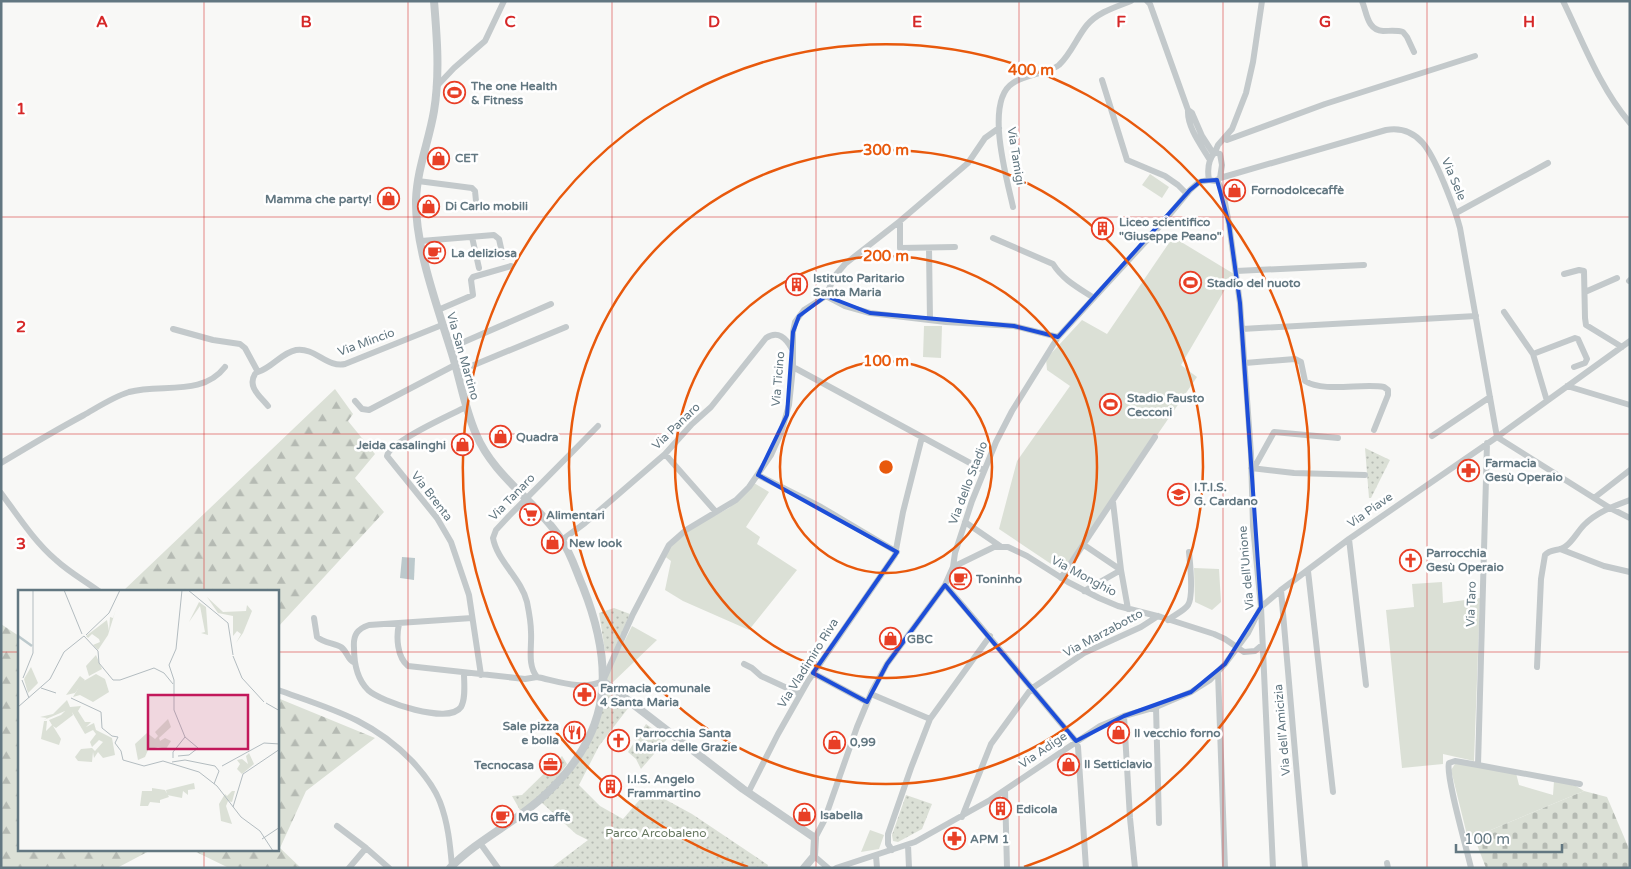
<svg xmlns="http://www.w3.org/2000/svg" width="1631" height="869" viewBox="0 0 1631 869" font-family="'Varela Round',sans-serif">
	<defs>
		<pattern id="forest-firs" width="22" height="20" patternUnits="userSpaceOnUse" patternTransform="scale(1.25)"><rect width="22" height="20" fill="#dbe0d6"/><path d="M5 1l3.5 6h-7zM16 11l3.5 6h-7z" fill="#b5bab3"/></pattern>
		<pattern id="cemetery-stones" width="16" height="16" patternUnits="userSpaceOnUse" patternTransform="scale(1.25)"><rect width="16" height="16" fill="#dbe0d6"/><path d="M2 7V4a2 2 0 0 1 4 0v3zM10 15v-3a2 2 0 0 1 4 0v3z" fill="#b5bab3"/></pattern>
		<pattern id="park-dots" width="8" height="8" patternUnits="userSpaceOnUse" patternTransform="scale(1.25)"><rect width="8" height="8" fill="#dbe0d6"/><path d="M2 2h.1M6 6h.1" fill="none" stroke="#b5bab3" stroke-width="1.8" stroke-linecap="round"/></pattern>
	</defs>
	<rect width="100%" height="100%" fill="#f8f8f6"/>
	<path fill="#dbe0d6" d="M1150 174 1169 187 1162 198 1142 185Z
		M1173 237 1234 274 1181 365 1197 377 1063 572 999 529 1017 461 1070 386 1047 370 1046 359 1082 320 1107 334Z
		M924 326H942L941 358 923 357Z
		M754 483 769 492 746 527 760 537 757 544 797 570 749 630 683 601 665 590 671 561 663 555 680 534 729 508Z
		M1194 568 1219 569 1221 602 1212 610 1195 602Z
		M1442 582 1443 603 1480 598 1474 761 1443 754V764L1402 768 1386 610 1414 607 1412 584Z
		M632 626 657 640 612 683 606 678Z
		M1455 764H1459L1516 773 1519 785 1553 795 1554 781 1576 786 1584 791 1474 837 1467 835 1451 770Z
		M870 830 884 835 879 849 861 852Z"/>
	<path fill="url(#forest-firs)" d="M335 389 353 414 348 421 375 454 355 478 384 512 278 627V592L123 591Z
		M1 624 19 636V850H151L117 868H1Z
		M280 699 375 738 306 791 280 848 301 868H229L192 850H278V701Z"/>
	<path fill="url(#cemetery-stones)" d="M1584 791 1607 797 1630 851V868H1486L1474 837Z"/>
	<path fill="url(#park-dots)" d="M1365 448 1390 460 1371 498H1369Z
		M614 608 630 614 613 652 605 651 599 613Z
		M606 679 629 707 599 746 579 785 600 806 623 819 648 790 692 814 768 865 767 868H551L588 840 576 834 541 802 596 729Z
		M646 724 667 739 641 769 636 759 628 752Z
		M562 756 567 764 545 793 521 812 512 796 522 795Z
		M906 795 932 804 922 829 898 842 893 841 892 835Z"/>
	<path fill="#bcc9cc" d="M402 557 415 558 414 580 400 578Z"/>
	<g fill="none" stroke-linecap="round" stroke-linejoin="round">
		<path stroke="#c3c9cb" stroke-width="6" d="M1147 1 1150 4 1188 110 1192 113 1202 136 1213 153
			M1362 1C1367 13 1367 30 1383 31 1390 31 1397 30 1403 32L1407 37 1414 52
			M1563 1C1583 42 1600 88 1630 123
			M1102 80 1127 160 1165 176 1178 185 1187 194
			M436 87 454 68 485 41 504 1
			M1188 110C1187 127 1201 145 1210 160
			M1227 140 1325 104 1475 56
			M1215 152 1218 145 1232 129 1246 93 1253 62 1262 1
			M1215 152 1220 154 1222 165 1220 178 1215 181 1209 180C1207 169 1208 160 1215 152Z
			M1220 178 1386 130C1421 124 1433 157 1444 183 1450 198 1456 212 1460 228L1497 437
			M1217 180 1223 192 1229 224 1240 303 1251 454 1253 526 1261 607 1273 868
			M418 181 472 188 475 191 476 201
			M1013 207C1007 179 984 101 1013 83 1024 75 1052 72 1059 65 1071 54 1077 37 1087 25 1098 12 1116 7 1131 1
			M1456 213 1548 163
			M900 221V248L955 247
			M472 237 479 268
			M993 238 1053 264C1063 280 1079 288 1094 298
			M421 241 494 235 499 239 503 257
			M929 248 930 320
			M1236 271 1364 265
			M1564 274 1579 270 1584 271 1585 318 1586 325 1622 347
			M1629 281 1630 280
			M1585 292 1617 278
			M826 296 834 277 845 264 900 221 968 163 985 138 999 128
			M438 310 473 295 471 280 473 277 511 266
			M1504 312 1533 354 1547 401
			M173 329 213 340 240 344 245 348 258 372C273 367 281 353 296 350 315 347 327 368 345 364L442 325
			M1242 329 1476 316
			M450 348 551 304
			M1533 354 1575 338 1578 339 1587 359 1585 363 1574 367
			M1245 363 1295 359 1301 362 1305 381C1324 393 1362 383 1384 387L1388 390V395L1374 430
			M793 367 983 470
			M457 372 566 327
			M255 374C247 387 260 396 268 406
			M1567 386 1630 405
			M355 401 362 409 369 410 455 365
			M466 407C452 414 389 442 387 456L437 518 451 542 469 595 481 675
			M598 426 509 516 496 530 493 538C497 561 521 578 527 602 529 612 531 622 531 632 532 647 527 665 537 677 557 681 583 691 603 681L633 614 669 545 686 530 736 500 749 487 771 455 781 433 789 405 793 367V332L795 322 804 310 826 296 845 306 870 313 946 322 1014 326 1058 337
			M1432 436 1490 397
			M1497 437 1610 508 1630 518
			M665 454 716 512
			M1 463C29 446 56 430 84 415 98 407 113 397 129 392 161 383 202 397 225 367
			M1251 468 1294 473 1365 475
			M1254 468 1274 432 1338 438
			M758 475 821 507 897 552
			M1 493C18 516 34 541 56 560 69 572 85 581 100 592
			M1594 498 1630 470
			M965 522 1000 546
			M1349 539 1366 685
			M562 540 585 523 665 454 692 424 711 407 766 338C778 330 786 338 792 349
			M1084 545 1121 570 1128 609
			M1560 549 1604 566 1630 572
			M953 567 994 547H1008L1027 556 1068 582 1099 598 1118 606 1161 617 1214 634 1225 639 1244 652 1255 651 1262 645
			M1308 571 1333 792
			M1061 578 1155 437
			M945 585C990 636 1032 690 1076 741L1078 747 1086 868
			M1281 590 1305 868
			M1084 591 1121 570 1113 502
			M314 618 317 637C324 643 334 643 341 647 348 652 347 660 355 663
			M1168 620C1174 615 1184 611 1188 605 1194 596 1190 563 1189 552
			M399 624C396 637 397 657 408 666L525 679 537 677
			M744 664 752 668 761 676 800 694
			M1537 667 1541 579 1545 555C1551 548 1559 552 1566 546 1573 541 1578 531 1584 525 1597 512 1614 506 1630 500
			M464 673C464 683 466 698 461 707 449 725 381 702 368 690 357 679 354 663 354 648 353 635 357 629 369 625L472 618
			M813 673 867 702
			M1218 673 1225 868
			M278 690C331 709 371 719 412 761 423 773 434 786 440 802 448 823 450 844 452 866
			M871 694 930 719
			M1156 707 1159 823
			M1124 716 1130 818 1135 868
			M1478 765 1487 443
			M1005 790 1007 868
			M748 793 778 734 808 681 895 555 903 512 922 437
			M962 817 991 744 1031 689 1084 653 1141 627 1158 616
			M337 826 366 848
			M815 838 824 821 857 727 872 691 887 664 945 585 953 567 955 553 972 501 996 442 1012 411 1058 337 1160 226 1190 190 1199 182 1209 180
			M480 843 498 868
			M908 845 909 868
			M892 850 888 844V834L911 768 930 719 990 636
			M814 856 828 868
			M876 856 877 868
			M1387 863 1388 868
			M349 868 366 848 389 868
			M836 868 915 842 990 800 1100 726 1124 716 1156 707 1191 692 1210 680 1225 664 1248 633 1261 607 1281 590 1349 539 1497 437 1630 341
			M1471 868C1467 850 1445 774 1449 763L1455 761 1478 765 1580 784"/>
		<path stroke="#c3c9cb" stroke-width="8" d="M434 1C437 37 440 75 434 111 429 141 417 169 416 200 415 248 439 311 453 357 461 383 465 409 476 434 494 477 536 501 561 539 571 553 576 571 583 587 615 668 612 732 546 794 517 822 478 839 450 868
			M603 681 743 789 815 838 814 856 804 868"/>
	</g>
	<path fill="none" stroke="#1d4ed8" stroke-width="4" stroke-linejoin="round" d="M1217 180 1229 224 1240 303 1261 607 1225 664 1191 692 1124 716 1076 741 945 585 887 664 867 702 813 673 897 552 758 475 787 415 793 332 799 316 826 296 870 313 1014 326 1058 337 1190 190 1201 181Z"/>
	<path fill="none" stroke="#d62828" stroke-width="1" stroke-opacity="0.55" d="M204 1V592M408 1V868M612 1V868M816 1V868M1019 1V868M1223 1V868M1427 1V868M1 217H1630M1 434H1630M1 652H19M278 652H1630M204 850V868"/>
	<g fill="none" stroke="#e8590c" stroke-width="2.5">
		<circle cx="886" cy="467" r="106"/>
		<circle cx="886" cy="467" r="211"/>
		<circle cx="886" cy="467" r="317"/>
		<path d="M748 867A423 423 0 1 1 1024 867"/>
	</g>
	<defs>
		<symbol id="stadium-ring" viewBox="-11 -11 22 22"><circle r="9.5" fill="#fff" stroke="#e83f26" stroke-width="1.5"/><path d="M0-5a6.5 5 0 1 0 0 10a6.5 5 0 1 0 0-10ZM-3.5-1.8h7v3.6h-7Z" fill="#e83f26"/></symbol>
		<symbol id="shop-ring" viewBox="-11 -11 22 22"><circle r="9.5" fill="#fff" stroke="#e83f26" stroke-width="1.5"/><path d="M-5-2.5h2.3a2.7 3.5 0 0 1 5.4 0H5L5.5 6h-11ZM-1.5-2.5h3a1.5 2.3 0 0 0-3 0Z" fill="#e83f26"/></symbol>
		<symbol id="building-ring" viewBox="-11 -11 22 22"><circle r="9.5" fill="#fff" stroke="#e83f26" stroke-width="1.5"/><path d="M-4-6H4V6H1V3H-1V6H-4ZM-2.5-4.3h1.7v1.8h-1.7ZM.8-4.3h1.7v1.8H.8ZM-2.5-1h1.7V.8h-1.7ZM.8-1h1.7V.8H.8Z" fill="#e83f26"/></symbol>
		<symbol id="cafe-ring" viewBox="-11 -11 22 22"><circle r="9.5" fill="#fff" stroke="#e83f26" stroke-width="1.5"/><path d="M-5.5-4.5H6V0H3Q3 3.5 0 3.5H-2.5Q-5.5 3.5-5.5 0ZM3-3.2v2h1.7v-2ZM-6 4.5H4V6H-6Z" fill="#e83f26"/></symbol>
		<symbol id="pharmacy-ring" viewBox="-11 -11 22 22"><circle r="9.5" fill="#fff" stroke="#e83f26" stroke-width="1.5"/><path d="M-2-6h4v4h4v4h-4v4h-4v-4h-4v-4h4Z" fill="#e83f26"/></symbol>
		<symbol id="school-ring" viewBox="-11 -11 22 22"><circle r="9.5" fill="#fff" stroke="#e83f26" stroke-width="1.5"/><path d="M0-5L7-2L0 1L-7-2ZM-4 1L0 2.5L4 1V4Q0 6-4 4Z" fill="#e83f26"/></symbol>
		<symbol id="supermarket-ring" viewBox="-11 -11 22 22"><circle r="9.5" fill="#fff" stroke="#e83f26" stroke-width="1.5"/><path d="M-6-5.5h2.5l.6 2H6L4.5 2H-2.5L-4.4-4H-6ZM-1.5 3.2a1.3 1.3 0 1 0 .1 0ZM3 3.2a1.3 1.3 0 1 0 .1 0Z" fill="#e83f26"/></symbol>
		<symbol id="church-ring" viewBox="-11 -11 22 22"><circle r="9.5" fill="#fff" stroke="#e83f26" stroke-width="1.5"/><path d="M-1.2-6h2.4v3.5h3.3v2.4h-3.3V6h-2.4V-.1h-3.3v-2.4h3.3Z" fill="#e83f26"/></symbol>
		<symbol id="restaurant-ring" viewBox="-11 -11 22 22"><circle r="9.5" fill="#fff" stroke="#e83f26" stroke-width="1.5"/><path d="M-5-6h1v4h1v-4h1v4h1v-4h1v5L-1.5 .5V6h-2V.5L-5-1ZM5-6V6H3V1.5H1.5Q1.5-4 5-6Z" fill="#e83f26"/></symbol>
		<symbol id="office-ring" viewBox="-11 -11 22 22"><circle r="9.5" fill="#fff" stroke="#e83f26" stroke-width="1.5"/><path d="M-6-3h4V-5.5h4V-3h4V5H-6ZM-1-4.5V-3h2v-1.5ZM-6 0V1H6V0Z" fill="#e83f26"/></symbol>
	</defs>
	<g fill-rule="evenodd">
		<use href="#stadium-ring" x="442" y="80" width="25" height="25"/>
		<use href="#shop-ring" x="426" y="146" width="25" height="25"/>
		<use href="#shop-ring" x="1222" y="178" width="25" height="25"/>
		<use href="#shop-ring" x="376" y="186" width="25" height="25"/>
		<use href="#shop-ring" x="416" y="194" width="25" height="25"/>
		<use href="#building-ring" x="1090" y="216" width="25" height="25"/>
		<use href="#cafe-ring" x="422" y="240" width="25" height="25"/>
		<use href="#stadium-ring" x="1178" y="270" width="25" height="25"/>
		<use href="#building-ring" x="784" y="272" width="25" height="25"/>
		<use href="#stadium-ring" x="1098" y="392" width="25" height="25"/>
		<use href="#shop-ring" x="488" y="424" width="25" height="25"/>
		<use href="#shop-ring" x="450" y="432" width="25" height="25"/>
		<use href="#pharmacy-ring" x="1456" y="458" width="25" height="25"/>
		<use href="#school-ring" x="1166" y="482" width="25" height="25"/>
		<use href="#supermarket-ring" x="518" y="502" width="25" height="25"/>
		<use href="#shop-ring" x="540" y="530" width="25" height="25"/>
		<use href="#church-ring" x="1398" y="548" width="25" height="25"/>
		<use href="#cafe-ring" x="948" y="566" width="25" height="25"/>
		<use href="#shop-ring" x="878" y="626" width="25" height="25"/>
		<use href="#pharmacy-ring" x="572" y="682" width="25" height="25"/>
		<use href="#restaurant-ring" x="562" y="720" width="25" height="25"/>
		<use href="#shop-ring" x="1106" y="720" width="25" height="25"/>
		<use href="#church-ring" x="606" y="728" width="25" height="25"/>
		<use href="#shop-ring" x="822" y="730" width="25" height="25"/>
		<use href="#shop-ring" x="1056" y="752" width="25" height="25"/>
		<use href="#office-ring" x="538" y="752" width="25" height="25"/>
		<use href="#building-ring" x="598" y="774" width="25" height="25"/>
		<use href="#building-ring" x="988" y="796" width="25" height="25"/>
		<use href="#shop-ring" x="792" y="802" width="25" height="25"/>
		<use href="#cafe-ring" x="490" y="804" width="25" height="25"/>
		<use href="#pharmacy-ring" x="942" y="826" width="25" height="25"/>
	</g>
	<g text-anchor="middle" stroke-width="5" stroke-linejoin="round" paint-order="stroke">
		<g font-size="12" font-weight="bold" fill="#627781" stroke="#fff" text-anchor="start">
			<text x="471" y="90">The one Health<tspan x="471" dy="14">&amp; Fitness</tspan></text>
			<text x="455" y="162">CET</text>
			<text x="1251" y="194">Fornodolcecaffè</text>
			<text x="372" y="203" text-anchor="end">Mamma che party!</text>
			<text x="445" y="210">Di Carlo mobili</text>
			<text x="1119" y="226">Liceo scientifico<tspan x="1119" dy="14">"Giuseppe Peano"</tspan></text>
			<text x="451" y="257">La deliziosa</text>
			<text x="813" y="282">Istituto Paritario<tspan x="813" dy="14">Santa Maria</tspan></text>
			<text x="1207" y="287">Stadio del nuoto</text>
			<text x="1127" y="402">Stadio Fausto<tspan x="1127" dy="14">Cecconi</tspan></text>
			<text x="516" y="441">Quadra</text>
			<text x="446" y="449" text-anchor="end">Jeida casalinghi</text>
			<text x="1485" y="467">Farmacia<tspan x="1485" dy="14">Gesù Operaio</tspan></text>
			<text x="1194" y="491">I.T.I.S.<tspan x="1194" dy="14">G. Cardano</tspan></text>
			<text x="546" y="519">Alimentari</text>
			<text x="569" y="547">New look</text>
			<text x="1426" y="557">Parrocchia<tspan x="1426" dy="14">Gesù Operaio</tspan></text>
			<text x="976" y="583">Toninho</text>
			<text x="907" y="643">GBC</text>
			<text x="600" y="692">Farmacia comunale<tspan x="600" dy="14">4 Santa Maria</tspan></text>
			<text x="559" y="730" text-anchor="end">Sale pizza<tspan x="559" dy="14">e bolla</tspan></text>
			<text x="635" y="737">Parrocchia Santa<tspan x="635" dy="14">Maria delle Grazie</tspan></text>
			<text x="1134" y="737">Il vecchio forno</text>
			<text x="850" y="746">0,99</text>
			<text x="1084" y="768">Il Setticlavio</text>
			<text x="534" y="769" text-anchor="end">Tecnocasa</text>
			<text x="627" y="783">I.I.S. Angelo<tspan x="627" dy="14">Frammartino</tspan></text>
			<text x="1016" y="813">Edicola</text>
			<text x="820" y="819">Isabella</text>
			<text x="518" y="821">MG caffè</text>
			<text x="970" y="843">APM 1</text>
		</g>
		<g font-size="12" fill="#627781" stroke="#fff">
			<text transform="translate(1016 156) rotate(81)" y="4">Via Tamigi</text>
			<text transform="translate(1454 179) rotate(67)" y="4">Via Sele</text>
			<text transform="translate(366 342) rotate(-20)" y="4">Via Mincio</text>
			<text transform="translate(463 356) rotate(74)" y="4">Via San Martino</text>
			<text transform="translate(778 379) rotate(-85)" y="4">Via Ticino</text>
			<text transform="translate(676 426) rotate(-44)" y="4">Via Panaro</text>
			<text transform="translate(968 483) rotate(-69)" y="4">Via dello Stadio</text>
			<text transform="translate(432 496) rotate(52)" y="4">Via Brenta</text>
			<text transform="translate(512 497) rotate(-46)" y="4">Via Tanaro</text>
			<text transform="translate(1370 510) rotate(-35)" y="4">Via Piave</text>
			<text transform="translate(1246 568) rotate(-95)" y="4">Via dell'Unione</text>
			<text transform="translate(1084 576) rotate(28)" y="4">Via Monghio</text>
			<text transform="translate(1471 604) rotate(-88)" y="4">Via Taro</text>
			<text transform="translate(1103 633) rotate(-28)" y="4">Via Marzabotto</text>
			<text transform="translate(808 663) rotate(-58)" y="4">Via Vladimiro Riva</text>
			<text transform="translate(1282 730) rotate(-95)" y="4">Via dell'Amicizia</text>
			<text transform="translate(1043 750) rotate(-34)" y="4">Via Adige</text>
		</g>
		<g font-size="12" fill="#687962" stroke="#fff">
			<text x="656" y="837">Parco Arcobaleno</text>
		</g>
	</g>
	<g transform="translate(18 590)">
		<rect width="261" height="261" fill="#f8f8f6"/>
		<path d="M98 19 90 45 80 60 75 55 82 52 81 49 74 44 70 48 68 46 89 30 91 41 92 27 95 28ZM78 65 84 79 71 86 68 76ZM13 77 20 93 10 103 6 89ZM62 86 67 90 57 103 48 105ZM49 110 52 117 63 116 60 121 67 132H73L68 137 76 133 78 140 94 148 97 165 85 168 80 162 76 168 75 162 74 172 60 171 57 167 63 159 74 158 77 161 85 152 81 150 74 157 72 152 78 144 75 140 67 144 54 122 55 125 38 138 35 136 43 149 41 155 23 149 26 131H29L28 141 34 135 31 130 43 125 47 121 26 130 29 128 22 127 35 124ZM231 163 236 174 224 184 219 179 222 174 219 170 224 169 230 174 228 166ZM134 198 147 200 151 207 142 210V213L132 212 130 216H122L124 201H134ZM214 201H217L214 212 210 211 208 216 214 234 203 231 201 214 207 204 209 206Z" fill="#dbe0d6"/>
		<path d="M189 7 205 22 228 21 229 15 234 21 225 43 218 53 223 44 219 41 215 46V26L200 23ZM181 12 188 17 190 45 183 43 187 42 182 16 171 32ZM78 84 87 89 91 102 75 112 62 105 55 107 64 92ZM150 129 153 137 141 148 142 151 147 148 153 151 148 159 140 157 130 160 127 167 120 170 117 154 129 143 137 149 140 146 137 142Z" fill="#dbe0d6"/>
		<path d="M176 193 177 199 170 200V205L165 201 164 208 149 205 148 200Z" fill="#dbe0d6"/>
		<path fill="none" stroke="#bcc9cc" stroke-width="2.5" d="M0 46 14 56"/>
		<path fill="none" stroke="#b3bcc0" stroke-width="1" d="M46 0 64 44M164 0 158 59 151 75 156 90V120L167 147M170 0 210 33 215 65M68 45 91 23 102 0M66 46 80 61 81 73 95 90H102L136 78 146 83 155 94M215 66 224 88 246 112M5 88 15 63V0M4 90 11 108M23 98 38 103M53 108 83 122 84 138 94 146 100 147 97 153 103 161 105 170 126 176 145 171 181 182 199 196 223 227 242 241 255 261M248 113 262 121M0 117 32 89 46 62 66 46M160 166 171 165 180 158 167 147M155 168V162L167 147M154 172 167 170 197 176 201 181 196 194M204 176 246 153 262 154M215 217 225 184 262 159M244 249 262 237"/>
		<path fill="#c2185b" fill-opacity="0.15" stroke="#c2185b" stroke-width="2.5" d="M130 105H230V159H130Z"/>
		<rect width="261" height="261" fill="none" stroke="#627781" stroke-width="2.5"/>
	</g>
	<g font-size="16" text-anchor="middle" font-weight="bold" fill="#d62828" stroke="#fff" stroke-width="5" stroke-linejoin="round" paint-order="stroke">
		<text x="102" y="27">A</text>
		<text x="306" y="27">B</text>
		<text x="510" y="27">C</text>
		<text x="714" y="27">D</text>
		<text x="917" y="27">E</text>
		<text x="1121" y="27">F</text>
		<text x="1325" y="27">G</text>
		<text x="1529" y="27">H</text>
		<text x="21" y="114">1</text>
		<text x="21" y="332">2</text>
		<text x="21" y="549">3</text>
	</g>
	<circle cx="886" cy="467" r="8" fill="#e8590c" stroke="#fff" stroke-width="2.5"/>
	<g font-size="15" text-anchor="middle" font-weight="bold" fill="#e8590c" stroke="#fff" stroke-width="5" stroke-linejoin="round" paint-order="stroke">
		<text x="1031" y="75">400 m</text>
		<text x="886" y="155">300 m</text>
		<text x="886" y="261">200 m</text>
		<text x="886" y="366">100 m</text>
	</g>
	<rect width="1631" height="869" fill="none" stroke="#627781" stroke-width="5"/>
	<path d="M1456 844v8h106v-8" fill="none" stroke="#627781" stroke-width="2.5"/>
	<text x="1464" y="844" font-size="15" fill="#627781" stroke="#ffffff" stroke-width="4" paint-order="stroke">100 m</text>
</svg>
